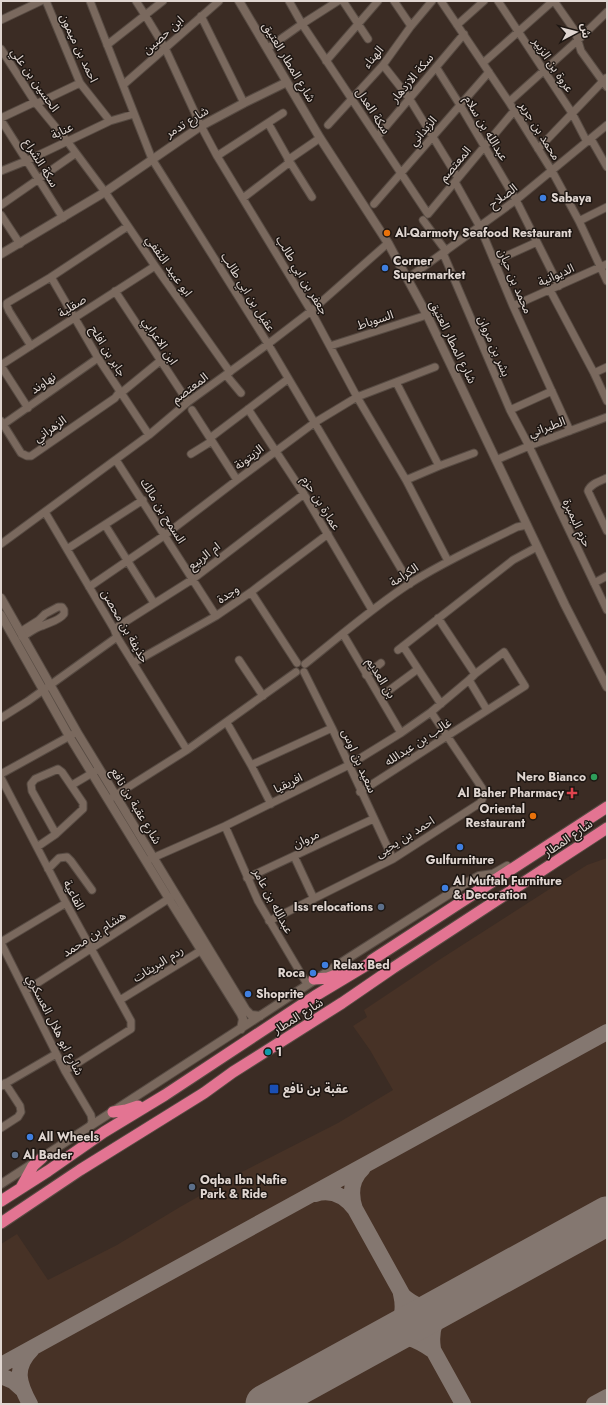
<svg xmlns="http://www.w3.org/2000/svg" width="608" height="1405" viewBox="0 0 608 1405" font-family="Jost,'Noto Sans Arabic',sans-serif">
	<rect width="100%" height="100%" fill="#3b2c24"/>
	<path fill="#473226" d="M607 858V1404H1V1244L17 1234 48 1280 117 1245 180 1207 240 1173 338 1123 393 1090 370 1050 353 1026 367 1017 364 1010 439 960 587 865Z"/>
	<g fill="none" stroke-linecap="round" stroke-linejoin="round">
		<path stroke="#847770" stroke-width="16" d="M315 1194C331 1189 345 1196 355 1209 350 1194 351 1179 363 1168
			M355 1209 463 1404
			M390 1335C402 1322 405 1311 401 1294 414 1306 425 1310 442 1307
			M383 1339C402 1333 416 1339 432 1350
			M433 1349C430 1330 435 1316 450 1303
			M1 1365 607 1032
			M1 1376 13 1381 22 1389
			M30 1404C19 1384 13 1368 32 1349
			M594 1404 607 1397"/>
		<path stroke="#847770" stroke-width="39" d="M265 1404 607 1216"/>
		<defs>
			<path id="minor" d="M46 1 80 83 110 121
				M90 1 152 159 268 344 410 584
				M136 1 145 15 165 48 201 126 217 156 311 311 357 397 406 480 448 561
				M289 1 302 24 428 214 514 111
				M343 1 368 39
				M394 1 411 26
				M441 1 509 102 552 171 579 221 607 281
				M498 1 572 113 587 142
				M554 1 575 31 581 51 607 87
				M201 16 244 103
				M1 20 41 1
				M457 25 484 1
				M107 45 163 1
				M268 48 302 24 338 1
				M1 49 35 102 67 141 105 192 155 266 230 372
				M326 61 378 1
				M483 63 553 1
				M383 65 409 98 458 178
				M436 67 460 105 516 200 559 286
				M123 85 219 1
				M509 102 578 40 607 12
				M36 104 80 83
				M1 118 35 102
				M1 120 63 218
				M268 123 290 162 312 197
				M328 125 383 65 411 26 432 1
				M377 137 464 34
				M591 139 607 167
				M538 149 606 78
				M217 156 283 113
				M288 160 320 138
				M1 171 26 161 110 121 134 114
				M455 182 480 227 513 306 570 431
				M243 198 290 162
				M374 204 489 72
				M1 205 76 153
				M1 215 20 244
				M423 220 446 251
				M579 221 607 207
				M443 253 510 410 529 446 607 610
				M495 261 537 242
				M51 277 98 358 149 435
				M408 278 516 200 607 125
				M550 290 594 373 607 401
				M115 291 188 402
				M513 306 607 264
				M31 346 9 311 7 306V303L51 277 128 226
				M330 346 427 315
				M1 365 155 266
				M1 366 28 408
				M594 373 607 367
				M226 375 241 393
				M396 382 439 466
				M121 393 160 361
				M248 409 304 494 372 610
				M192 410 237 480
				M510 410 552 391
				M1 421 21 453 27 456H31L115 398 120 391
				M1 426 98 358
				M210 438 288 379
				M191 454 212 441
				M116 460 216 616
				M496 460 529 446 607 417
				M607 478C600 481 590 484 588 491L607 531
				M406 480 439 466 474 453
				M45 512 114 629 117 637 187 750
				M105 525 154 603
				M1 544 149 435 188 402 268 344 311 311 388 243
				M67 549 143 500
				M594 583 607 576
				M89 587 165 535 237 480 314 423 357 397 435 367
				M251 592 297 663
				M438 618 475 674
				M114 629 193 579 304 494
				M20 632 39 620 45 614 58 607H62L64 610V614C59 621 50 622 42 626 35 628 29 633 22 637
				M343 634 401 733
				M403 646 441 704
				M398 650 513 560 537 547
				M239 660 263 696
				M133 663 216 616 251 592 328 534
				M305 664C339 637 372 608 409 584 443 562 481 545 517 527L527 525
				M304 672 332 728 393 859
				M366 675 381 663
				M469 680 487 710
				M380 697 418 669
				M1 718 28 701 117 637
				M227 723 251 765 271 804
				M251 765 332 728
				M1 774 77 732
				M1 778 66 903 131 1021V1029L65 1071
				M72 785 99 769
				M111 798 187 750 296 672
				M225 826 258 901 307 984
				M37 847 56 834 83 809V803L81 800 62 772 58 769 35 779 31 784 32 791 56 834
				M294 856 314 899
				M148 860 225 826 349 765 401 733 431 712 469 680 475 674 504 652 525 686 360 792
				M48 869 59 858 67 857 71 861 92 890
				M247 878 373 819
				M269 921 393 859 480 803C484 798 484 794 482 788L431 712
				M1 942 66 903
				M1 943 65 1071 91 1115 92 1121 90 1127
				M25 991 173 896
				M120 1000 205 948
				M1 1086 56 1054
				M1 1128 18 1117 21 1112 20 1106 5 1083"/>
			<path id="tertiary" d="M239 1 320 138 388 243 427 315 565 605 607 687
				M1 254 105 192 201 126 244 103 287 82
				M1 598 77 732 246 1010 251 1015 260 1016
				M1 615 69 736 169 899 241 1014 243 1019 241 1029
				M1 1184 272 1008 350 957 468 882 479 876 493 874 507 866"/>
			<path id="trunk" d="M314 979 328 978 344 972
				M113 1112 126 1110 138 1106
				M21 1188 33 1166 42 1158
				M1 1201 48 1171 104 1132 165 1095 315 996 370 963 372 960 607 807
				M1 1223 80 1170 204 1093 233 1072 342 1003 393 968 607 828"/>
		</defs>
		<use href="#minor" stroke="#574b43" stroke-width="9"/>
		<use href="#tertiary" stroke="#574b43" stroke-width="10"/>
		<use href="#trunk" stroke="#574b43" stroke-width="13"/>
		<use href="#minor" stroke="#7a695e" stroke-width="7"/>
		<use href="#tertiary" stroke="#7a695e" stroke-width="8"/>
		<use href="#trunk" stroke="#e37492" stroke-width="11"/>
	</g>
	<g fill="#3f7fe0" stroke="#1d1612" stroke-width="1.5">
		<circle cx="543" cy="198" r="4"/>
		<circle cx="385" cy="268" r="4"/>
		<circle cx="460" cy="847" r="4"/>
		<circle cx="445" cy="888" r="4"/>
		<circle cx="325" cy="965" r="4"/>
		<circle cx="313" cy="973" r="4"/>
		<circle cx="248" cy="994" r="4"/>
		<circle cx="30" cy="1137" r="4"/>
	</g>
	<g fill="#e8710a" stroke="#1d1612" stroke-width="1.5">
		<circle cx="387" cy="233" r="4"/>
		<circle cx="533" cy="816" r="4"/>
	</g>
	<circle fill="#2e9e5b" stroke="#1d1612" stroke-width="1.5" cx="594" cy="777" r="4"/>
	<path fill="#e0444e" stroke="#1d1612" stroke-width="1.5" d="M570 787h4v4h4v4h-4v4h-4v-4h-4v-4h4z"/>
	<g fill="#5c6f8a" stroke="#1d1612" stroke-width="1.5">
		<circle cx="381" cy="907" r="4"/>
		<circle cx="15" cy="1155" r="4"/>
		<circle cx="192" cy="1187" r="4"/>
	</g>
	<circle fill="#0f9aa8" stroke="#1d1612" stroke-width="1.5" cx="268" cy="1052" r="4"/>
	<rect fill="#1a4fb4" stroke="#1d1612" stroke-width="1.5" x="269" y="1084" width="10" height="10" rx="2"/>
	<g text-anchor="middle" stroke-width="3" stroke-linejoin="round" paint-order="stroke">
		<g font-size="12" fill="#e0d6d1" stroke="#1d1612">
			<text transform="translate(163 35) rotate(-42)" y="4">ابن حصين</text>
			<text transform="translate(79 48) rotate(65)" y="4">احمد بن ميمون</text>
			<text transform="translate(373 57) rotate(-50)" y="4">الهناء</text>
			<text transform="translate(289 62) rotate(59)" y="4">شارع المطار العتيق</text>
			<text transform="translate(553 65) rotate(56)" y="4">عروة بن الزبير</text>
			<text transform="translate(412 78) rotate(-50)" y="4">سكة الازدهار</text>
			<text transform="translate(35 80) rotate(55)" y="4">الحسين بن علي</text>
			<text transform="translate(373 111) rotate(57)" y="4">سكة العدل</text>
			<text transform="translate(187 122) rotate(-32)" y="4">شارع تدمر</text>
			<text transform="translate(486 128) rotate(59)" y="4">عبدالله بن سلام</text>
			<text transform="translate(62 131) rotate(-26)" y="4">عنابة</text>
			<text transform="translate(423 131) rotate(-49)" y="4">الزبداني</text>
			<text transform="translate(540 131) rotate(58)" y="4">محمد بن جرير</text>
			<text transform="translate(41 163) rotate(58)" y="4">سكة الشراع</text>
			<text transform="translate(455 164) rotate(-50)" y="4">المعتصم</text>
			<text transform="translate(503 196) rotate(-37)" y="4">الصلاح</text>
			<text transform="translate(169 266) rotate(55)" y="4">ابو عبيد الثقفي</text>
			<text transform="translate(302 275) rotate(59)" y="4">جعفر بن ابي طالب</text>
			<text transform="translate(556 275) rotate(-24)" y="4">الديوانية</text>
			<text transform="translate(515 281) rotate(67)" y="4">محمد بن حبان</text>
			<text transform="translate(248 292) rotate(58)" y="4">عقيل بن ابي طالب</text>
			<text transform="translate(72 306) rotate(-33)" y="4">صقلية</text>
			<text transform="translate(375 320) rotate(-18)" y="4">السوباط</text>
			<text transform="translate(160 341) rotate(57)" y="4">ابن الاعرابي</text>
			<text transform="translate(453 342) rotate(64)" y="4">شارع المطار العتيق</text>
			<text transform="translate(494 346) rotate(67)" y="4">بشر بن مروان</text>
			<text transform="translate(108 351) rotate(58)" y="4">جابر بن افلح</text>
			<text transform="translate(43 383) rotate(-35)" y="4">نهاوند</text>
			<text transform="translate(190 388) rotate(-37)" y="4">المعتصم</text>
			<text transform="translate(547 427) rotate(-20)" y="4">الطبراني</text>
			<text transform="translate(50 429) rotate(-35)" y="4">الزهراني</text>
			<text transform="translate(249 457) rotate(-37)" y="4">الزيتونة</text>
			<text transform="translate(321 503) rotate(58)" y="4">عمارة بن حزم</text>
			<text transform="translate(163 511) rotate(58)" y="4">السمح بن مالك</text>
			<text transform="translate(577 523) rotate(65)" y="4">حزم البمبرة</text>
			<text transform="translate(204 556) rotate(-37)" y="4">ام الربيع</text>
			<text transform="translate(404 575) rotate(-33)" y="4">الكرامة</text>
			<text transform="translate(228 594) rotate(-34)" y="4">وجدة</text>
			<text transform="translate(125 626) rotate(60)" y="4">حذيفة بن محصن</text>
			<text transform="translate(381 678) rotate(59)" y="4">بن العديم</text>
			<text transform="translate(418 742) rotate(-33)" y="4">غالب بن عبدالله</text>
			<text transform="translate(359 761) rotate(66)" y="4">سعيد بن اوس</text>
			<text transform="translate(288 783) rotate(-26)" y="4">افريقيا</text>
			<text transform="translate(136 806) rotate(59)" y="4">شارع عقبة بن نافع</text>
			<text transform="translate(405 837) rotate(-32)" y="4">احمد بن يحيى</text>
			<text transform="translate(568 838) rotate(-34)" y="4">شارع المطار</text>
			<text transform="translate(306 839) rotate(-25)" y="4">مروان</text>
			<text transform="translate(74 895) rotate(62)" y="4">القاعية</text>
			<text transform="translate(273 901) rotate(62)" y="4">عبدالله بن عامر</text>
			<text transform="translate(94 934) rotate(-33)" y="4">هشام بن محمد</text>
			<text transform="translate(158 964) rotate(-32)" y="4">ردم البريثات</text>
			<text transform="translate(298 1016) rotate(-32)" y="4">شارع المطار</text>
			<text transform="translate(55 1025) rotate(63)" y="4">شارع ابو هلال العسكري</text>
		</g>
		<g font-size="12" font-weight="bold" fill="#e0d6d1" stroke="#1d1612" text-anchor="start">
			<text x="551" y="202">Sabaya</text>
			<text x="395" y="237">Al-Qarmoty Seafood Restaurant</text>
			<text x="393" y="265">Corner<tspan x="393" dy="14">Supermarket</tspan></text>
			<text x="586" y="781" text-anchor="end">Nero Bianco</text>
			<text x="564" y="797" text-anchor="end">Al Baher Pharmacy</text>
			<text x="525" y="813" text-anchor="end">Oriental<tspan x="525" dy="14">Restaurant</tspan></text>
			<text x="460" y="864" text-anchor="middle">Gulfurniture</text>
			<text x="453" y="885">Al Muftah Furniture<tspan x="453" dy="14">&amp; Decoration</tspan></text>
			<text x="373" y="911" text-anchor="end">Iss relocations</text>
			<text x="333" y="969">Relax Bed</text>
			<text x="305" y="977" text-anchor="end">Roca</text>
			<text x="256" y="998">Shoprite</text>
			<text x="276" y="1056">1</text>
			<text x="283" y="1093">عقبة بن نافع</text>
			<text x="38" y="1141">All Wheels</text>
			<text x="23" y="1159">Al Bader</text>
			<text x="200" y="1184">Oqba Ibn Nafie<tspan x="200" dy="14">Park &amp; Ride</tspan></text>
		</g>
	</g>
	<rect width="608" height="1405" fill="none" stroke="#e0d6d1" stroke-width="4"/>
	<g transform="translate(576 32) rotate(83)" stroke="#1d1612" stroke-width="3" paint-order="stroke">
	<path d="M0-3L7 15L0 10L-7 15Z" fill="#e0d6d1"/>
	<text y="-6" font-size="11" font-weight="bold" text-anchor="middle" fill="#e0d6d1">ش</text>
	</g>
</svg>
